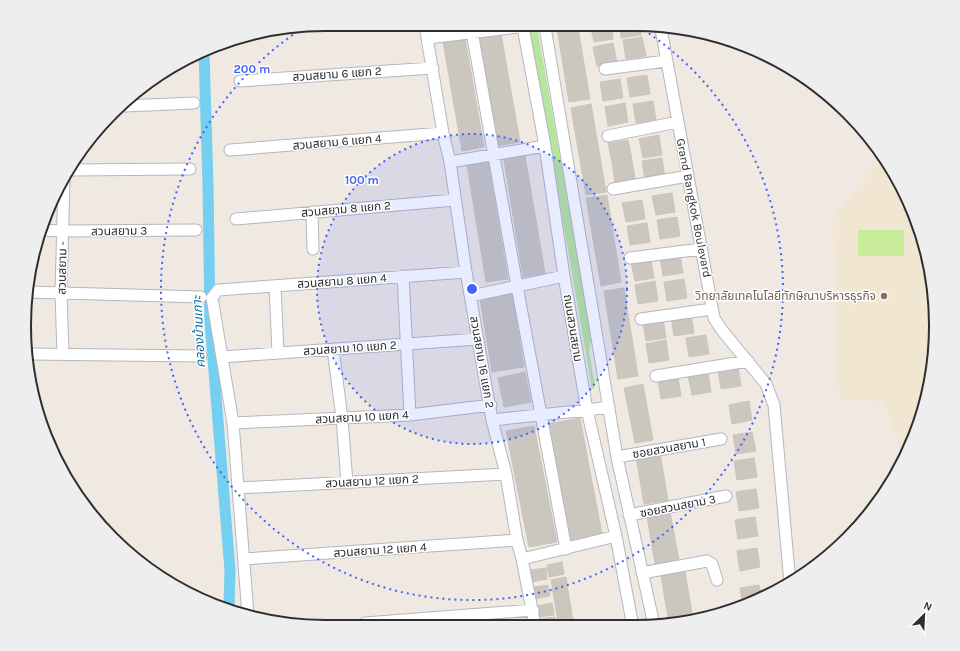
<svg xmlns="http://www.w3.org/2000/svg" width="960" height="651" viewBox="0 0 960 651" font-family="Karla,'Noto Sans Thai',sans-serif">
	<rect width="100%" height="100%" fill="#efe9e1"/>
	<path fill="#f0e6d1" d="M884 156 913 210 930 266 936 325 930 384 913 441 904 458 884 402 839 400 833 218Z"/>
	<path fill="#b6e59e" d="M529 27H537L592 337 589 351 595 387 593 389 592 388Z"/>
	<path fill="#c9ec9a" d="M858 230H904V256H858Z"/>
	<g fill="none" stroke-linecap="round" stroke-linejoin="round">
		<path stroke="#75cff0" stroke-width="11" d="M204 52 208 185 210 322 230 570 229 608"/>
	</g>
	<path fill="#cbc7bf" stroke="#cbc5ba" d="M557 28H578L590 99 569 102Z
		M591 28H612L613 39 594 42Z
		M620 29H640L641 35 621 38Z
		M501 34 520 142 497 146 479 37Z
		M642 37 646 56 626 59 623 40Z
		M465 38 484 147 462 151 443 42Z
		M613 43 617 63 597 66 593 47Z
		M647 75 650 94 630 97 627 78Z
		M620 79 623 98 603 101 600 82Z
		M653 101 656 120 636 123 633 104Z
		M625 103 628 122 608 126 605 107Z
		M591 104 606 192 586 195 571 108Z
		M659 135 662 155 643 158 639 139Z
		M628 140 632 159 612 162 608 143Z
		M525 156 545 273 523 277 504 160Z
		M662 158 665 177 645 180 642 161Z
		M632 160 635 179 615 183 612 163Z
		M488 162 508 279 486 282 467 165Z
		M672 193 675 212 656 215 652 196Z
		M607 195 621 282 601 286 586 198Z
		M642 200 645 219 626 222 622 203Z
		M677 217 680 236 660 239 657 220Z
		M647 223 650 242 630 245 627 226Z
		M680 254 683 273 663 276 660 257Z
		M651 259 654 278 635 281 631 262Z
		M684 279 687 298 667 301 664 282Z
		M655 281 658 301 638 304 635 285Z
		M624 288 638 376 618 379 604 291Z
		M512 294 524 367 492 372 480 299Z
		M691 314 694 333 674 336 671 317Z
		M663 319 666 338 646 341 643 322Z
		M706 335 709 354 689 357 686 338Z
		M666 340 669 360 649 363 646 344Z
		M738 367 741 386 721 389 718 370Z
		M525 372 531 402 504 407 498 378Z
		M708 373 711 392 692 395 688 376Z
		M678 377 681 396 661 399 658 380Z
		M643 384 653 440 635 443 624 388Z
		M749 401 752 420 732 424 729 405Z
		M580 418 602 534 569 540 547 424Z
		M534 426 557 542 529 547 506 431Z
		M752 432 756 451 736 454 733 435Z
		M660 453 668 500 644 504 636 457Z
		M754 458 757 477 737 480 734 461Z
		M756 489 759 508 739 511 736 492Z
		M670 512 679 560 655 564 647 516Z
		M755 517 758 536 738 539 735 520Z
		M757 548 760 567 740 571 737 551Z
		M562 562 564 574 549 577 547 565Z
		M546 568 547 579 532 582 530 570Z
		M685 572 693 619 669 623 661 576Z
		M566 577 568 589 553 592 551 580Z
		M548 585 550 596 535 599 533 587Z
		M759 585 762 598 743 606 740 588Z
		M568 590 570 602 555 604 553 592Z
		M570 602 572 614 557 616 555 605Z
		M552 603 554 615 538 617 537 606Z
		M572 615 575 626H559L557 617Z
		M555 617 556 626H540L539 619Z"/>
	<g fill="none" stroke-linecap="round" stroke-linejoin="round">
		<defs>
			<path id="minor" d="M425 26 443 133 450 162 466 272 492 420 506 474 517 540 522 559 535 625
				M471 26 517 286 566 549
				M523 27 545 146 564 276 587 410 616 536 633 627
				M545 27 617 457 654 625
				M661 29 714 318 721 329 766 384 774 405 790 583
				M428 38 518 27
				M605 69 666 61
				M240 81 433 68
				M125 106 194 103
				M608 136 678 122
				M230 150 443 133
				M450 162 545 146
				M70 170 190 169
				M613 189 688 176
				M312 212 313 249
				M236 219 455 200
				M42 230 62 231 196 230
				M630 258 701 249
				M403 276 410 415
				M275 286 278 353
				M28 292 201 297
				M471 296 564 276
				M641 319 712 309
				M333 349 342 418 347 483
				M28 354 201 356
				M63 354 61 292 64 181
				M222 357 478 339
				M656 376 748 361
				M492 420 587 410 609 407
				M233 423 410 415 491 405
				M617 457 721 439
				M239 488 506 474
				M629 515 726 496
				M244 559 517 540
				M522 559 616 536
				M642 573 707 561 712 564 717 580
				M248 615 233 423 212 298 218 290 466 272
				M365 623 533 610"/>
		</defs>
		<use href="#minor" stroke="#b4b7c1" stroke-width="13"/>
		<use href="#minor" stroke="#fff" stroke-width="11"/>
	</g>
	<circle cx="472" cy="289" r="155" fill="#4264fb" fill-opacity=".12"/>
	<g fill="none" stroke="#4264fb" stroke-width="2" stroke-dasharray="2 4">
		<circle cx="472" cy="289" r="155"/>
		<path d="M644 30A311 311 0 1 1 303 28"/>
	</g>
	<circle fill="#8d6e63" stroke="#fff" stroke-width="1.5" cx="884" cy="296" r="4"/>
	<g text-anchor="middle" stroke-width="3" stroke-linejoin="round" paint-order="stroke">
		<g font-size="12" fill="#2e2e2e" stroke="#fff">
			<text transform="translate(337 74) rotate(-4)" y="4">สวนสยาม 6 แยก 2</text>
			<text transform="translate(337 142) rotate(-5)" y="4">สวนสยาม 6 แยก 4</text>
			<text transform="translate(694 208) rotate(79)" y="4">Grand Bangkok Boulevard</text>
			<text transform="translate(346 209) rotate(-5)" y="4">สวนสยาม 8 แยก 2</text>
			<text transform="translate(119 231) rotate(-1)" y="4">สวนสยาม 3</text>
			<text transform="translate(62 268) rotate(-89)" y="4">สวนสยาม -</text>
			<text transform="translate(342 281) rotate(-4)" y="4">สวนสยาม 8 แยก 4</text>
			<text transform="translate(573 328) rotate(81)" y="4">ถนนสวนสยาม</text>
			<text transform="translate(350 348) rotate(-4)" y="4">สวนสยาม 10 แยก 2</text>
			<text transform="translate(482 362) rotate(80)" y="4">สวนสยาม 16 แยก 2</text>
			<text transform="translate(362 417) rotate(-3)" y="4">สวนสยาม 10 แยก 4</text>
			<text transform="translate(669 448) rotate(-10)" y="4">ซอยสวนสยาม 1</text>
			<text transform="translate(372 481) rotate(-3)" y="4">สวนสยาม 12 แยก 2</text>
			<text transform="translate(678 506) rotate(-11)" y="4">ซอยสวนสยาม 3</text>
			<text transform="translate(380 550) rotate(-4)" y="4">สวนสยาม 12 แยก 4</text>
		</g>
		<g font-size="12" fill="#785e54" stroke="#fff" text-anchor="end">
			<text x="876" y="300">วิทยาลัยเทคโนโลยีทักษิณาบริหารธุรกิจ</text>
		</g>
		<g font-size="13" font-style="italic" fill="#0d6fa3" stroke="#fff">
			<text transform="translate(198 332) rotate(-93)" y="5">คลองบ้านเกาะ</text>
		</g>
	</g>
	<path d="M0 0H960V651H0ZM325 31H635A294 294 0 0 1 929 325V326A294 294 0 0 1 635 620H325A294 294 0 0 1 31 326V325A294 294 0 0 1 325 31Z" fill="#eee" fill-rule="evenodd"/>
	<path fill="none" stroke="#2e2e2e" stroke-width="2" d="M325 31H635A294 294 0 0 1 929 325V326A294 294 0 0 1 635 620H325A294 294 0 0 1 31 326V325A294 294 0 0 1 325 31Z"/>
	<circle cx="472" cy="289" r="6" fill="#4264fb" stroke="#fff" stroke-width="2"/>
	<g font-size="12" text-anchor="middle" font-weight="bold" fill="#4264fb" stroke="#fff" stroke-width="3" stroke-linejoin="round" paint-order="stroke">
		<text x="252" y="73">200 m</text>
		<text x="362" y="184">100 m</text>
	</g>
	<g transform="translate(924 615) rotate(24)" stroke="#ffffff" stroke-width="3" paint-order="stroke">
	<path d="M0-3L7 15L0 10L-7 15Z" fill="#2e2e2e"/>
	<text y="-6" font-size="11" font-weight="bold" text-anchor="middle" fill="#2e2e2e">N</text>
	</g>
</svg>
